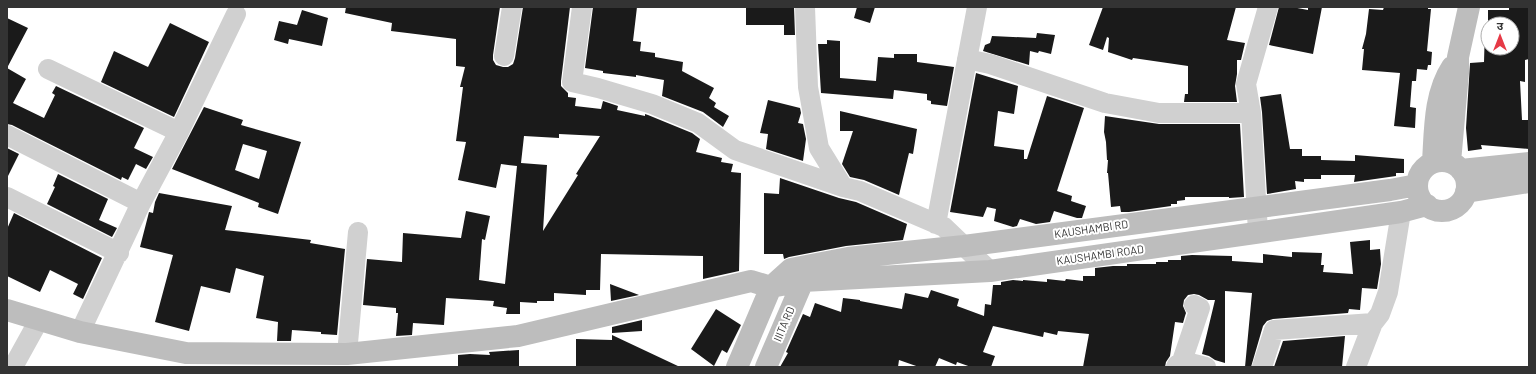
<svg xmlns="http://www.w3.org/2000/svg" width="1536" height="374" viewBox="0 0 1536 374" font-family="Barlow,'Noto Sans Devanagari',sans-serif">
	<rect width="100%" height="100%" fill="#fff"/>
	<path fill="#1a1a1a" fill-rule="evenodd" d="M346 7H500L493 55V60L496 65 503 67H508L513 64 515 58 523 7H570L561 81V86L568 93V97L576 98 575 106 601 109 603 101 618 106 617 110 645 116V114L648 115 692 133 700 139 696 152 722 158 721 162 733 164 731 172 741 173 739 271 703 279V256L601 254 600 290H586V295L554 293V301H537V303L520 302V314H506L507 308 493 306 494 301 446 298 444 325 413 323 412 335 396 336 398 313H396V308L363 305 367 259 402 262 403 233 461 238 466 211 490 216 485 240 482 239 479 280 505 284 517 166 501 164 496 188 458 180 466 142 456 141 463 87H460L465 67 456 66V39L391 31 392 23 345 13ZM559 134 600 136 576 174 578 175 543 231 547 165 521 163 524 136 559 138Z
		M593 7H637L633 41 641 42 640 51 655 53V57L683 62 682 71 714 88 709 98 716 103 714 107 729 116 723 127 703 112 662 96 664 80 636 75V77L603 73V71L585 68Z
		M746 7H794L795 35H784V25H746Z
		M857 7H875L870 23 854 18Z
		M1103 7H1236L1227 40 1245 43 1241 60H1237V74L1235 86 1237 102H1184L1185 94H1188V66L1133 58 1132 60 1108 52 1109 38 1107 37 1103 50 1089 45Z
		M1279 7H1292L1308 10V7H1322L1313 54 1269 45Z
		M1384 7H1428V9H1431L1427 51 1432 52 1431 65H1428L1427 70 1417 69 1416 81H1412L1410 107 1416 108 1415 128 1394 126 1400 73 1362 70 1364 49H1362L1366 34 1369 9 1383 10Z
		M1509 7H1529V59L1525 60V82L1520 81 1522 120H1529V149L1481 145 1482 149 1468 151 1466 128 1470 63 1484 62 1485 27H1488V48H1512V24H1488V10H1509Z
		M302 10 328 18 322 46 289 39 288 44 274 40 279 21 297 25Z
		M7 18 28 28 7 68Z
		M170 23 209 42 174 117 101 82 114 51 148 67Z
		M1037 33 1055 35 1051 54 1039 51 1038 53 1030 51 1029 65 983 51 985 45 990 43 992 36 1036 38Z
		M827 40 840 41V78L876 81 878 57 894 58V54H917V62L954 67 947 106 931 104V101L927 100V94L894 90 893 99 821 93 818 44H827Z
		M7 68 26 79 13 103 44 118 55 95 52 93 56 86 144 128 134 148 153 157 146 169 136 164 128 180 122 177 121 180 12 125 7 124Z
		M976 73 1018 86 1014 114 998 111 994 146 1024 150V159H1027L1047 96 1084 108 1057 191 1072 196 1071 201 1086 206 1082 218H1077L1054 211 1050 222 1036 224 1020 219 1017 226 1013 227 994 221 996 209 987 207 983 217 950 212Z
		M1281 94 1290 149H1302V156H1321V160L1355 161V155L1404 159V173H1396V176L1354 182 1355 175H1321V179H1304V182L1295 181 1296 189 1267 194 1262 112 1260 97Z
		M768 100 800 108 801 113 798 123 803 124 806 139 803 161 766 149 768 134 760 133Z
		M204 107 243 120 241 125 301 142 278 214 258 207 259 203 172 169ZM243 144 267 151 259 179 235 170Z
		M840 111 917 129 913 154 909 153 899 195 864 180 850 177 842 164 853 131H840Z
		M1105 116 1159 124H1240L1244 197 1229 198V197H1185V200L1177 201V204H1171V206L1129 212H1121L1120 206 1111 207 1108 173H1107L1108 160H1107L1106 142 1104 132Z
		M7 148 19 154 7 178Z
		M58 174 108 199 99 220 117 228 112 237 47 204 55 187 53 186Z
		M780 178 839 198 856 202 907 224 903 240 846 246 789 257 784 259 783 254H764V193L779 194Z
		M159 193 232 206 225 230 311 240 310 243 345 249 337 335 321 334V332L292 330 291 341H277L278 322 256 318 264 276 236 268 230 293 201 286 189 331 155 322 173 255 140 247 148 216 149 212 153 213 155 202Z
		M14 213 102 258 83 299 73 294 78 284 50 270 40 292 7 276V229Z
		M1370 240V250L1380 249 1381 264 1377 289 1362 288 1360 310 1349 309 1348 313 1273 319 1267 321 1263 326 1251 367H1245L1252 293 1225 291V363L1215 360 1209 356 1202 354 1215 300H1208L1199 295 1194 294 1188 295 1184 300 1183 306 1186 313 1185 316 1183 323 1175 322 1170 356 1166 362 1165 367H1083L1089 334 1058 331 1057 335 1044 332 1043 337 993 326 983 352 995 356 991 367H971L957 362 956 365 939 358 935 367H919L899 360 898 367H780L788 353 786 352 803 314 810 317 815 303 841 312 843 298 860 300V301L902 309 905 293 928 298 931 290 959 299 957 306 984 316 985 304 991 305 993 285H1001V282L1013 280 1023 281V280L1047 282V279L1065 281 1066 279 1083 281V276H1095V268L1113 266H1127V264H1156V262H1168V260H1181V256L1192 255 1232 256V261L1263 263V254L1292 257V252L1322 253 1321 265H1324L1323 272 1353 274 1350 242Z
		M610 284 639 295 611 301Z
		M716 309 741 325 727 353 722 350 714 366 691 349Z
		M642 320V331L612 333V327Z
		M612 335 680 367H576V339L612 340Z
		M1345 336 1342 367H1274L1283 341Z
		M519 350V367H458V355L470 354 490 355 489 352Z"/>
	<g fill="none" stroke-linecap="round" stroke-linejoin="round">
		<path stroke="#d0d0d0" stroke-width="20" d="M582 7 572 82 598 88 652 104 698 123 735 150 843 187 860 191 944 227 990 271
			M805 7 808 87 819 148 843 187
			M504 56 512 7
			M967 59 990 64 1105 103 1159 113H1251
			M48 69 179 132
			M7 135 141 203
			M7 197 119 253
			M936 224 977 7
			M1258 232 1251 113 1246 84 1268 7
			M80 332 141 203 179 132 236 14
			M347 354 358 232
			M1182 361 1206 367
			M13 367 39 320
			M1176 367 1177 365 1182 361 1200 308 1194 305
			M1262 367 1274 330 1373 323
			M1356 367 1373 323 1380 314 1388 292 1401 212"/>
		<path stroke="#bdbdbd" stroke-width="22" d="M1417 186a25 25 0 1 1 50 0a25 25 0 1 1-50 0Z
			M1433 162C1435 131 1434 94 1452 67
			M1450 162 1458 73V57L1469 7
			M1461 170 1529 163
			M1466 192 1529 182
			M7 310 80 332 186 353 347 354 518 336 751 281 771 287 803 281 990 271 1401 212 1427 205
			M737 367 771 287 791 269 848 258 964 246 1390 190 1417 185
			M766 367 803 281"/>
	</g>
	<g text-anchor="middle" stroke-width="4" stroke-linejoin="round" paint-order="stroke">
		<g font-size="11" fill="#333" stroke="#fff">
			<text transform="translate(1091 229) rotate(-8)" y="4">KAUSHAMBI RD</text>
			<text transform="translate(1100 255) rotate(-8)" y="4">KAUSHAMBI ROAD</text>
			<text transform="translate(784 324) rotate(-67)" y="4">IIITA RD</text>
		</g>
	</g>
	<rect width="1536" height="374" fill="none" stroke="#333333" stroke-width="16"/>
	<g transform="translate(1500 36)"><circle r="19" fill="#ffffff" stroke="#adadad"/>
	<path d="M0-3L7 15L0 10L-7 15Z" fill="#e63946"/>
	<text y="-6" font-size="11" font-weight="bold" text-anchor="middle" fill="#333333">उ</text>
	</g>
</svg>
